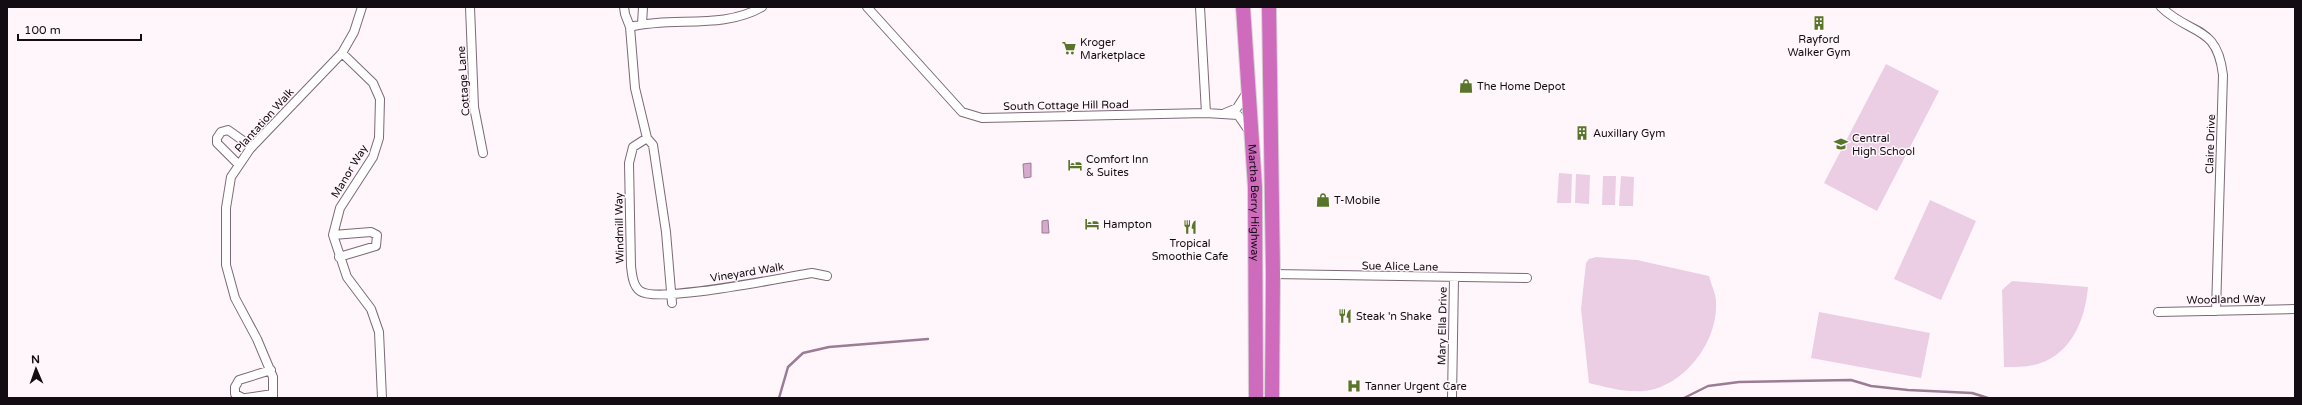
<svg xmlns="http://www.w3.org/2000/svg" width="2302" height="405" viewBox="0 0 2302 405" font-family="'Varela Round',sans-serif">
	<rect width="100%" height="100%" fill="#fff6fc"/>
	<path fill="#ebcee4" d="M1886 64 1939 91 1877 211 1824 183Z
		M1559 173 1572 174 1571 203H1557Z
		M1576 174 1590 175 1589 204 1575 203Z
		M1603 176H1616L1615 205H1602Z
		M1621 176 1634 177 1633 206H1619Z
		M1930 200 1976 221 1941 300 1894 279Z
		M1596 257 1637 260 1709 276C1711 284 1716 294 1716 302 1718 339 1690 378 1655 389 1633 395 1610 388 1589 383L1581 309 1586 263 1589 259Z
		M2012 281 2088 287C2085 320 2072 353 2038 364 2027 367 2015 367 2004 367L2002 290Z
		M1819 312 1930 333 1921 378 1811 358Z"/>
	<path fill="#d6aacc" stroke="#9c7b94" d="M1031 163V177L1024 178 1023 164Z
		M1048 220 1049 233H1042V221Z"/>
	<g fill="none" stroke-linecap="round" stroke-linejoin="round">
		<path stroke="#9c7b94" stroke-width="2.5" d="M779 398 788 367 803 353 829 347 928 339
			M1684 398 1708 386 1739 382 1851 380 1871 386 1908 390 1972 393 1988 398"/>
		<defs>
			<path id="street" d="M470 7 474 107 483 153
				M624 7 625 14 630 27 635 88 647 138 653 145 666 232 672 303
				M867 7 962 112 982 118 1206 113 1200 7
				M2161 7C2191 36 2217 24 2223 75L2216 311
				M642 24 643 7
				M630 27C673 16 722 30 762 7
				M342 53 373 83 380 99 379 138 373 157 340 208 333 235 347 277 371 309 379 332 382 398
				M1206 113 1238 115 1249 131
				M1225 113 1237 108 1246 94
				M647 138 633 147 629 163 631 266C632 275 633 286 640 291 657 304 785 277 812 273L827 276
				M239 165 217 143V138L221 132 228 130 252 147
				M333 235 371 232 377 235 376 246 339 257
				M1273 274 1527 278
				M2158 312 2295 309
				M243 398 235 394V387L239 380 271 370
				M246 398 273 394
				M273 398V377L257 339 235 298 226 265V208L231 177 250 149 342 53 354 32 362 7
				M1452 398 1454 278"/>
			<g id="highway">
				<path id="s1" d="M1243 7 1255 187 1256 398"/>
				<path d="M1269 7 1273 274 1272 398"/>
			</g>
		</defs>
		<use href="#street" stroke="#7c6977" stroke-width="10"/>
		<use href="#highway" stroke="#d5d3d4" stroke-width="16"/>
		<use href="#street" stroke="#fff" stroke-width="8"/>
		<use href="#highway" stroke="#cf6bbc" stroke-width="14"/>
	</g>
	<defs>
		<symbol id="building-bare" viewBox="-9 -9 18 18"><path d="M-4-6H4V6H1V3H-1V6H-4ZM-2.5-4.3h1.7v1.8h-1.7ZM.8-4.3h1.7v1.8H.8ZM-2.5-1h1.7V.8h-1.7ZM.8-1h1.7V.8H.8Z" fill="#58752a" stroke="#fff6fc" stroke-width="2.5" paint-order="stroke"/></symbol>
		<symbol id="supermarket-bare" viewBox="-9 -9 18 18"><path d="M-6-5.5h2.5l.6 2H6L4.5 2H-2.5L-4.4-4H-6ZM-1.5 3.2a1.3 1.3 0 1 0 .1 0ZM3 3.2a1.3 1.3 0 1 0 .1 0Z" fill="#58752a" stroke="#fff6fc" stroke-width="2.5" paint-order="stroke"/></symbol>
		<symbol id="shop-bare" viewBox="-9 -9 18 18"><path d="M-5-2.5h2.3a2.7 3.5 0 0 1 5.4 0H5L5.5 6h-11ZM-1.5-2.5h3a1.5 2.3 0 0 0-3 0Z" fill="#58752a" stroke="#fff6fc" stroke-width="2.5" paint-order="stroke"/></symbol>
		<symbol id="school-bare" viewBox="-9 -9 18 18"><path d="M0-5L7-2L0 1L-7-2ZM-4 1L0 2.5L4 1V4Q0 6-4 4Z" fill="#58752a" stroke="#fff6fc" stroke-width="2.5" paint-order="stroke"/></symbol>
		<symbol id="hotel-bare" viewBox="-9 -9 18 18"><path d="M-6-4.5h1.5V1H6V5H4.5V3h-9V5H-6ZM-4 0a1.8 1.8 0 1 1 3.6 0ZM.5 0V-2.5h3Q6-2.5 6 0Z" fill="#58752a" stroke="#fff6fc" stroke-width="2.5" paint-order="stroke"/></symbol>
		<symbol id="restaurant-bare" viewBox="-9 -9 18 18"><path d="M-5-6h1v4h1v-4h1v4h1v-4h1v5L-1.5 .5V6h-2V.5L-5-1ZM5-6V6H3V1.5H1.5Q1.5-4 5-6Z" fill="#58752a" stroke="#fff6fc" stroke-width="2.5" paint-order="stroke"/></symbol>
		<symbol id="hospital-bare" viewBox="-9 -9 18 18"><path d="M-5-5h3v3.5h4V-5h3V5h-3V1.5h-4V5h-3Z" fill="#58752a" stroke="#fff6fc" stroke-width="2.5" paint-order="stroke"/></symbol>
	</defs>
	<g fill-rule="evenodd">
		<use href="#building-bare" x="1809" y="13" width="20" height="20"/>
		<use href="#supermarket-bare" x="1059" y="38" width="20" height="20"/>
		<use href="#shop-bare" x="1456" y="76" width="20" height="20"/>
		<use href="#building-bare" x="1572" y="123" width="20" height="20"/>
		<use href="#school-bare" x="1831" y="134" width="20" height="20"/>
		<use href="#hotel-bare" x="1065" y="155" width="20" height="20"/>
		<use href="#shop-bare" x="1313" y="190" width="20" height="20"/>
		<use href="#hotel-bare" x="1082" y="214" width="20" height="20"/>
		<use href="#restaurant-bare" x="1180" y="217" width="20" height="20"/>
		<use href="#restaurant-bare" x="1335" y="306" width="20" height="20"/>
		<use href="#hospital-bare" x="1344" y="376" width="20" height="20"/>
	</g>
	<g text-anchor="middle" stroke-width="3" stroke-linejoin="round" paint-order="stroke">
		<g font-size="11" fill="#130c12" stroke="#fff6fc" text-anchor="start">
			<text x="1819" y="43" text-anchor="middle">Rayford<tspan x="1819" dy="13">Walker Gym</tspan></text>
			<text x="1080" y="46">Kroger<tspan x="1080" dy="13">Marketplace</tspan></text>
			<text x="1477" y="90">The Home Depot</text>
			<text x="1593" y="137">Auxillary Gym</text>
			<text x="1852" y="142">Central<tspan x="1852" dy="13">High School</tspan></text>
			<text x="1086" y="163">Comfort Inn<tspan x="1086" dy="13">&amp; Suites</tspan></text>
			<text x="1334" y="204">T-Mobile</text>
			<text x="1103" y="228">Hampton</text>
			<text x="1190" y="247" text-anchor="middle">Tropical<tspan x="1190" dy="13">Smoothie Cafe</tspan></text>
			<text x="1356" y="320">Steak 'n Shake</text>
			<text x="1365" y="390">Tanner Urgent Care</text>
		</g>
		<g font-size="11" fill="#130c12" stroke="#fff6fc">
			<text transform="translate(463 81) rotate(-94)" y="4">Cottage Lane</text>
			<text transform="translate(1066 105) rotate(-1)" y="4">South Cottage Hill Road</text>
			<text transform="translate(264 120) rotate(-48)" y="4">Plantation Walk</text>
			<text transform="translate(2210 144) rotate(-88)" y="4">Claire Drive</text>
			<text transform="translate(349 171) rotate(-59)" y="4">Manor Way</text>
			<text dy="4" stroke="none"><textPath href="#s1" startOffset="196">Martha Berry Highway</textPath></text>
			<text transform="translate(619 228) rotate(-91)" y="4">Windmill Way</text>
			<text transform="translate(1400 266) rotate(1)" y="4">Sue Alice Lane</text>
			<text transform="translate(747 272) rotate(-9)" y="4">Vineyard Walk</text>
			<text transform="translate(2226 299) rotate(-1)" y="4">Woodland Way</text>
			<text transform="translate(1442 326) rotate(-89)" y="4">Mary Ella Drive</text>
		</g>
	</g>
	<rect width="2302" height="405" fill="none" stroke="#130c12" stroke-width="16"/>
	<g transform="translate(36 369) rotate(358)" stroke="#fff6fc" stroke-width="3" paint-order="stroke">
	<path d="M0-3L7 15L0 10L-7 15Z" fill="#130c12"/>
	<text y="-6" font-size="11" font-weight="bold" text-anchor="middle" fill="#130c12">N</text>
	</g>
	<path d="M18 34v6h123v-6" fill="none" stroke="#130c12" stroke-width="2"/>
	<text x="24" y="34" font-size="12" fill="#130c12" stroke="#fff6fc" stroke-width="3" paint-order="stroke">100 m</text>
</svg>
